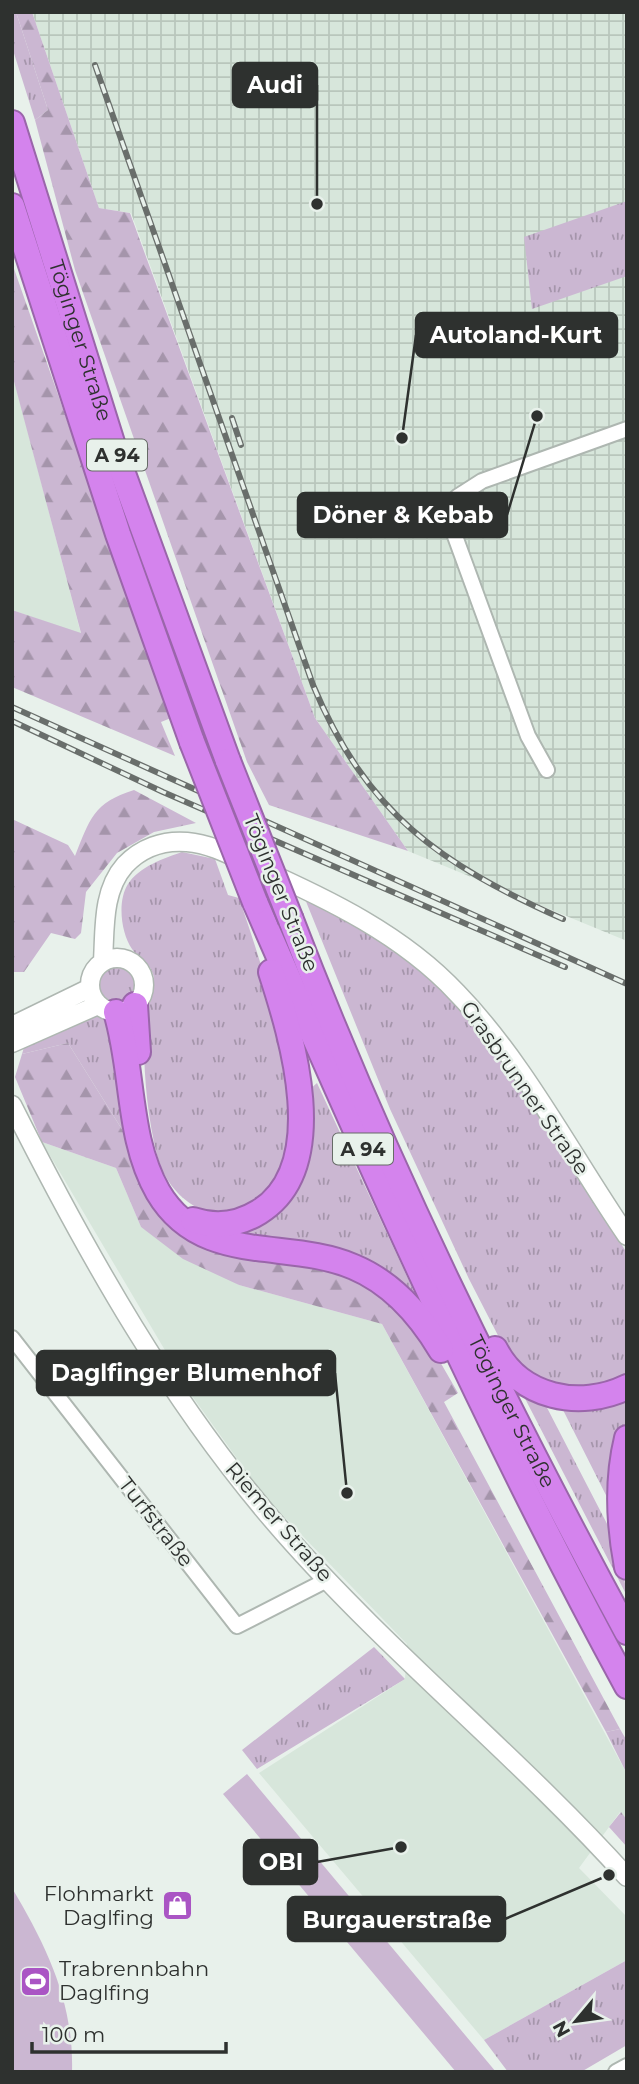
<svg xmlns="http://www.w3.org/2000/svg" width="639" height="2084" viewBox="0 0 639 2084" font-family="Montserrat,sans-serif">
	<defs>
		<pattern id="industrial-grid" width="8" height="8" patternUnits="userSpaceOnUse" patternTransform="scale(1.75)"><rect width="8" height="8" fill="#d7e6db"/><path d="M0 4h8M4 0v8" fill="none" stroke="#b9c6bc"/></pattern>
		<pattern id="grass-tufts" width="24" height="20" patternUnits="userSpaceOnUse" patternTransform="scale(1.75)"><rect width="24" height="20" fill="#cbb7d2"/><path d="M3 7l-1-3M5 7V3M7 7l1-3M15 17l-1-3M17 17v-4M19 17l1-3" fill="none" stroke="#a595ab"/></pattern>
		<pattern id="forest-firs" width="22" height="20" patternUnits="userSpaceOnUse" patternTransform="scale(1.75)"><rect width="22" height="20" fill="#cbb7d2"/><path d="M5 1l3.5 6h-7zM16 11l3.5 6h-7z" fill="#a595ab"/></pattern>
	</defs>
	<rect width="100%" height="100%" fill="#e8f1eb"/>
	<path fill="#d7e6db" d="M12 374 21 406 81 634 12 610Z
		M42 1142 116 1168 141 1227 239 1285 382 1324 627 1774V1820L620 1812 579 1868 627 1917V1960L484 2040 259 1773 405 1679 407 1644 264 1496 192 1396Z"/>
	<path fill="url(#industrial-grid)" d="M32 12H627V941L408 851 315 718 131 213 99 208Z"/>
	<path fill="url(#grass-tufts)" d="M12 12H16L48 110 35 120 12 47Z
		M627 201V276L532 309 524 237Z
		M182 852 215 859 228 895 239 898C257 950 273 1001 285 1055 288 1070 295 1087 295 1102 296 1111 286 1172 282 1180 248 1241 173 1217 157 1155 146 1111 142 1058 145 1013 146 1001 155 990 154 978 152 964 140 960 132 949 121 933 117 901 128 884 139 867 164 858 182 852Z
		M305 899 379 937 439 980 489 1041 627 1253V1379L584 1391 535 1378 507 1353 469 1279 390 1109Z
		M97 985a20 20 0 1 1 40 0a20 20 0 1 1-40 0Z
		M97 1015 109 1020 117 1033 123 1131 68 1043 22 1054 25 1044 80 1018Z
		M317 1083 416 1296 388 1274 215 1230 283 1205 305 1171 314 1123 309 1090Z
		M517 1383 542 1398 619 1547 627 1596Z
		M627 1399V1421L622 1431 614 1511 560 1404C583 1407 605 1411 627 1399Z
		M374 1647 405 1679 257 1769 242 1750Z
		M620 1729 627 1741V1774L606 1732Z
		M621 1812 627 1820V1847L609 1827Z
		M627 1960V2045L581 2072H508L484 2040Z"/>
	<path fill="url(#forest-firs)" d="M16 12H32L99 208 130 213 315 718 408 851 269 805 247 762 75 270 35 120 48 110Z
		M12 263 171 718 161 722 175 756 12 687V610L81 633 12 374Z
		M134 790 196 823 154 832 117 853 86 892 81 933 75 939 51 933 24 972H12V819L68 845 75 856C90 819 93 803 134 790Z
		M68 1043 123 1131 141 1178 157 1210 342 1268 372 1281 424 1334 458 1393 444 1402 620 1729 606 1732 382 1324 239 1285 183 1259 141 1227 116 1168 42 1142 15 1077 22 1054Z"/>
	<path fill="#cbb7d2" d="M247 1774 496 2072H456L223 1794Z
		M12 1888C47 1947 74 2002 72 2072H12Z"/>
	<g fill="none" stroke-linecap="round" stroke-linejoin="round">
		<defs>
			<path id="minor" d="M547 770 528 736 452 528 457 497 482 481 627 429
				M12 1338 237 1626 327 1580
				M616 2072 627 2066"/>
			<path id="tertiary" d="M90 985a27 27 0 1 1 54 0a27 27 0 1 1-54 0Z
				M103 961C105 929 102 891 125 865 141 848 163 840 187 842 212 844 234 857 256 867 328 899 403 935 457 993 524 1062 572 1156 627 1236
				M12 1026 90 988
				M12 1043 98 1005
				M12 1105C87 1254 172 1406 283 1532 390 1654 518 1756 627 1877"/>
			<g id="motorway">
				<path id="s1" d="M12 123 114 449 228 761"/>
				<path d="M12 206 118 534 192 742"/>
				<path d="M255 902C371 1168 488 1431 627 1686"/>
				<path id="s2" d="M291 920C385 1165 502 1402 627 1632"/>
				<path d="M135 1005 138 1052"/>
				<path d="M116 1012C134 1071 127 1138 158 1192 202 1267 287 1238 354 1267 392 1283 420 1315 441 1350"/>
				<path d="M193 1220C217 1228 238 1225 259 1212 332 1167 292 1037 271 972"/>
				<path d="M495 1349C520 1398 580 1410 627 1387"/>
				<path d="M627 1438C617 1479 619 1525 627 1567"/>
			</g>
		</defs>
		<use href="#minor" stroke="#aeb7b1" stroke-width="18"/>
		<use href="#tertiary" stroke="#aeb7b1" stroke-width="21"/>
		<use href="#motorway" stroke="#9a66aa" stroke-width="28"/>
		<use href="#minor" stroke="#fff" stroke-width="14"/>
		<use href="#tertiary" stroke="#fff" stroke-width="18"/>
		<use href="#motorway" stroke="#d483ed" stroke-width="24"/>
		<defs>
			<path id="rail" d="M95 65 313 685C367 814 440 864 563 919
				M232 418 241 445
				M12 707 627 984
				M12 721 163 792 565 967"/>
		</defs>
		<use href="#rail" stroke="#696e6b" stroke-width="6"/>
		<use href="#rail" stroke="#e8f1eb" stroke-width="3.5" stroke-dasharray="10" stroke-linecap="butt"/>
		<defs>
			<path id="motorway-bridge" d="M192 742 255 902
				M228 761 291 920"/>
		</defs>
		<use href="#motorway-bridge" stroke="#9a66aa" stroke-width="28" stroke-linecap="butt"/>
		<use href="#motorway-bridge" stroke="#d483ed" stroke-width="24"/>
	</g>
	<defs>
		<symbol id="shop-square" viewBox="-11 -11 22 22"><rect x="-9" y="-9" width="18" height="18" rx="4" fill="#aa55c4" stroke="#e8f1eb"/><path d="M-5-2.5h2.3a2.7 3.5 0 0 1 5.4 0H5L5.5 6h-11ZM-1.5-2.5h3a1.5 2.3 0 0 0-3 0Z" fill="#fff"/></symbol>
		<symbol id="stadium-square" viewBox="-11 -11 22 22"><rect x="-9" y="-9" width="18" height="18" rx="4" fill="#aa55c4" stroke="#e8f1eb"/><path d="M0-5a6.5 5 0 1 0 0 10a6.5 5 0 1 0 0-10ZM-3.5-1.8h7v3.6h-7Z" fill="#fff"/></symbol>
	</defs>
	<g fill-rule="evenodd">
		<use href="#shop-square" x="160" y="1888" width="35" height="35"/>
		<use href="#stadium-square" x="18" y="1964" width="35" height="35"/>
	</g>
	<g text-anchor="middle" stroke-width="5" stroke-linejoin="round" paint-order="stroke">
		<g fill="#e8f1eb" stroke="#666b67" stroke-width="2">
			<rect x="87" y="439.5" width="60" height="31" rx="5"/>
			<rect x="333" y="1133.5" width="60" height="31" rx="5"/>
		</g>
		<g font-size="19" font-weight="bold" fill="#2e312f">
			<text x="117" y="462">A 94</text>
			<text x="363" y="1156">A 94</text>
		</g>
		<g font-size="21" fill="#2e312f" stroke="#e8f1eb">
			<text dy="7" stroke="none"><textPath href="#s1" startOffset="228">Töginger Straße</textPath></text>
			<text transform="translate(281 893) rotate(68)" y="7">Töginger Straße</text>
			<text transform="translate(525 1088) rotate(55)" y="7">Grasbrunner Straße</text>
			<text dy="7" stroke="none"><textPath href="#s2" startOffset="539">Töginger Straße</textPath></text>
			<text transform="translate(156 1522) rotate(52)" y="7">Turfstraße</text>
			<text transform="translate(279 1522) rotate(49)" y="7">Riemer Straße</text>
		</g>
		<g font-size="21" fill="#2e312f" stroke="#e8f1eb" text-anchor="end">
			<text x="154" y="1901">Flohmarkt<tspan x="154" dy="24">Daglfing</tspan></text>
			<text x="59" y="1976" text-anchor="start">Trabrennbahn<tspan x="59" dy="24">Daglfing</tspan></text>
		</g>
	</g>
	<path fill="none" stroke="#2e312f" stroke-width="2.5" d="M317 204L317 85M402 438L416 335M537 416L507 515M347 1493L335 1373M401 1847L317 1862M609 1875L505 1919"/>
	<g fill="#2e312f" stroke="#e8f1eb" stroke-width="2.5">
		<circle cx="317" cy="204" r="7"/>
		<circle cx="402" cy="438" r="7"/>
		<circle cx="537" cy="416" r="7"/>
		<circle cx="347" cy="1493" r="7"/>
		<circle cx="401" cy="1847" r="7"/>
		<circle cx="609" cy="1875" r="7"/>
	</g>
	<g fill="#2e312f" stroke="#2e312f" stroke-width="2.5">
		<rect x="233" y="63" width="84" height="44" rx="7"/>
		<rect x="416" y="313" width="201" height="44" rx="7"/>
		<rect x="298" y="493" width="209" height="44" rx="7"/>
		<rect x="37" y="1351" width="298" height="44" rx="7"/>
		<rect x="244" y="1840" width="73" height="44" rx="7"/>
		<rect x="288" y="1897" width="217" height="44" rx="7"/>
	</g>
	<g font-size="23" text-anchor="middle" font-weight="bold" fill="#fff">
		<text x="275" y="93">Audi</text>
		<text x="516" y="343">Autoland-Kurt</text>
		<text x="403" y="523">Döner &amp; Kebab</text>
		<text x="186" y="1381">Daglfinger Blumenhof</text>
		<text x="281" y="1870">OBI</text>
		<text x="397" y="1928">Burgauerstraße</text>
	</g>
	<rect width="639" height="2084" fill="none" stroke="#2e312f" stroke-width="28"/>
	<g transform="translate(576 2021) rotate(241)" stroke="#e8f1eb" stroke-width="5" paint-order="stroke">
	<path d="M0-5L12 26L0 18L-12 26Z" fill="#2e312f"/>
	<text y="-10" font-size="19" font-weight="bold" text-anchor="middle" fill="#2e312f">N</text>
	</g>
	<path d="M32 2042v10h194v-10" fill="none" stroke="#2e312f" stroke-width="3.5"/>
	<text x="42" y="2042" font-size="21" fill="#2e312f" stroke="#e8f1eb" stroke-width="5" paint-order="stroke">100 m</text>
</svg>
